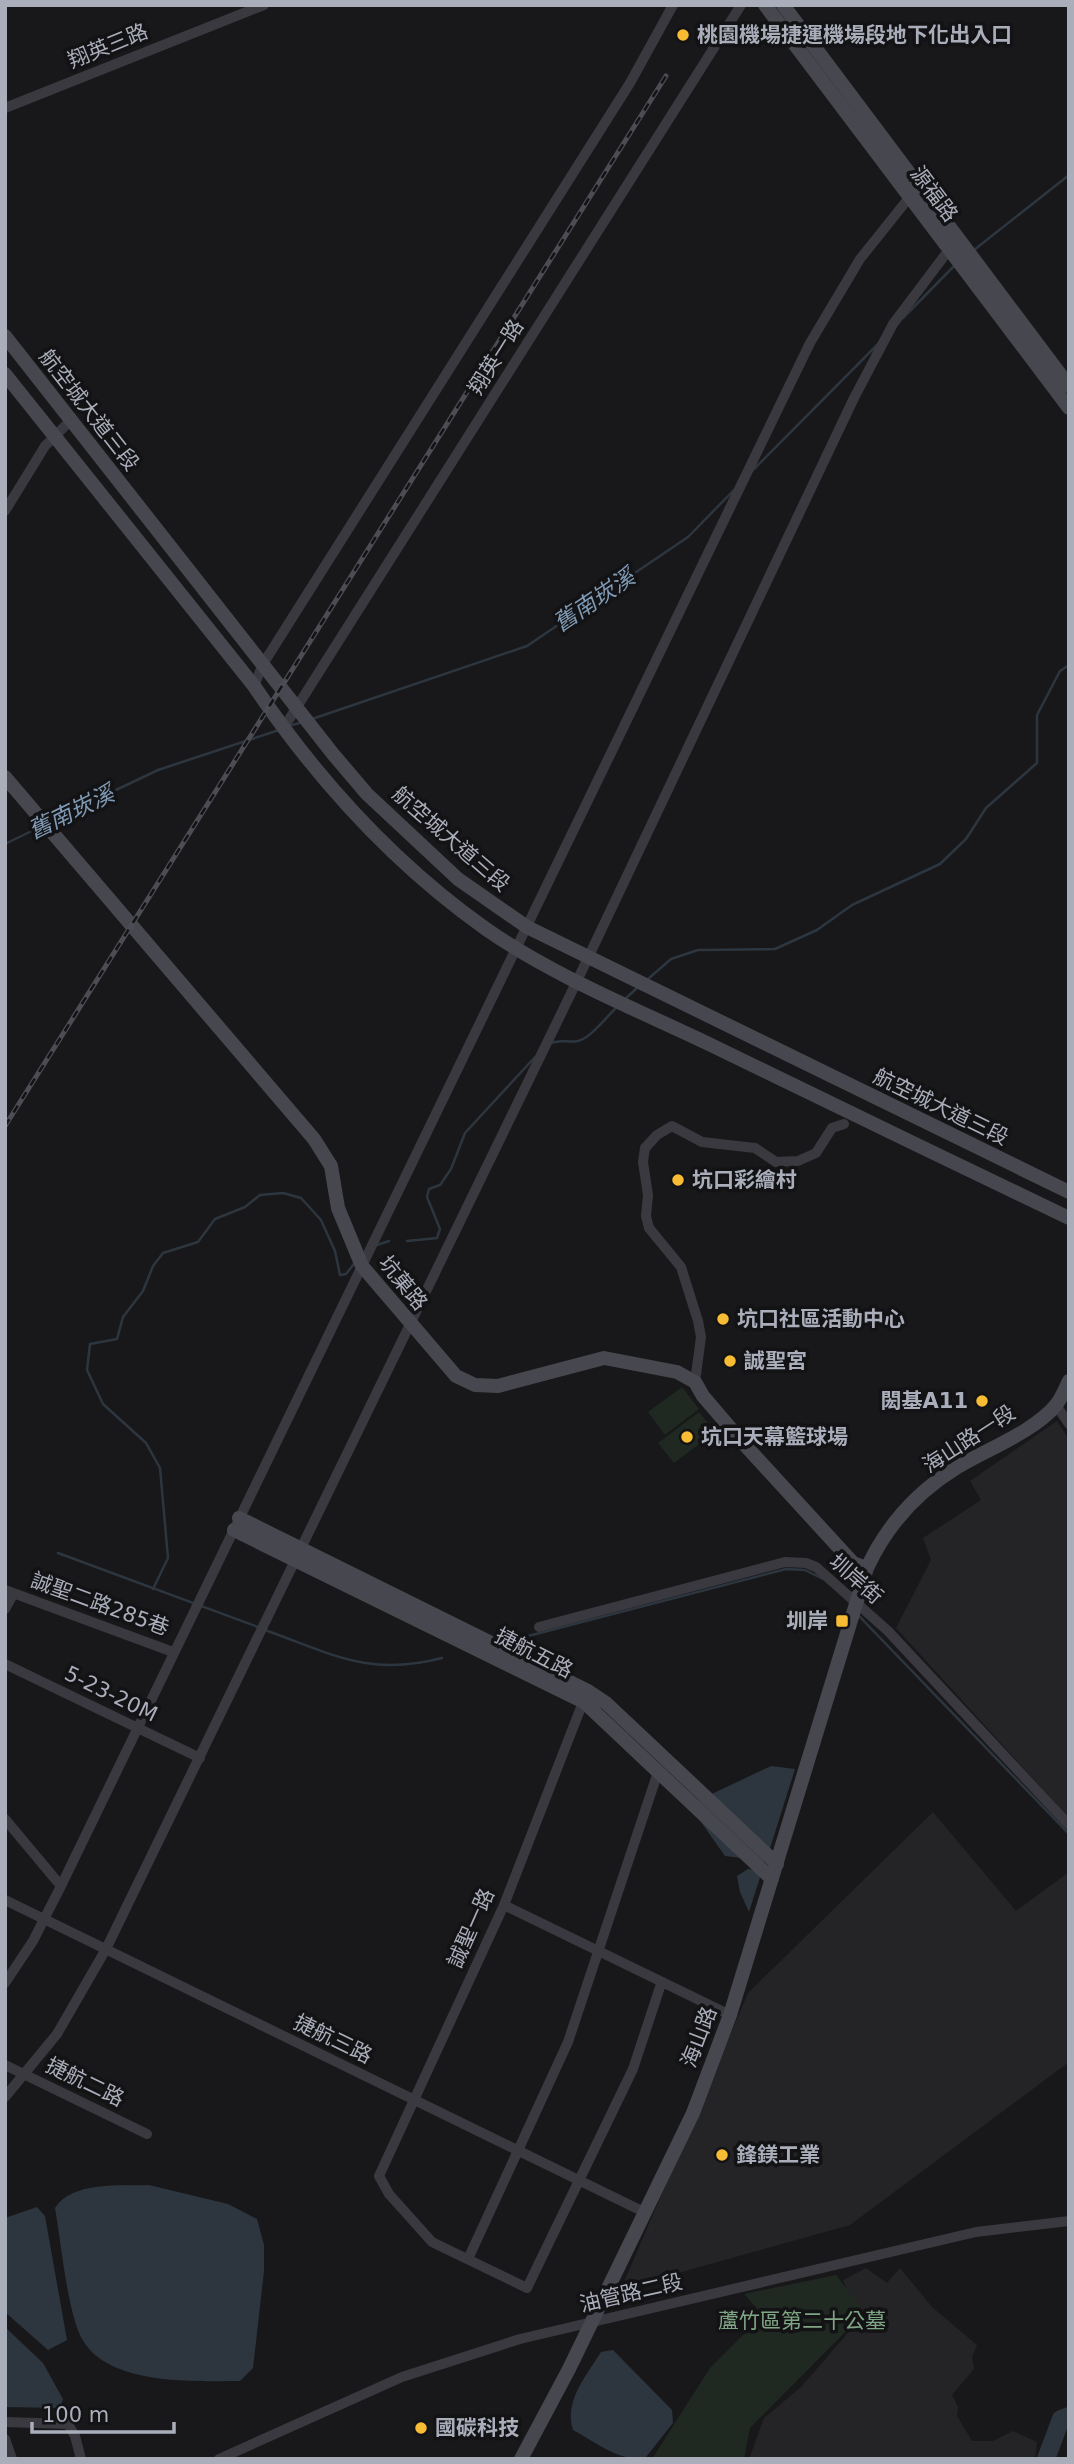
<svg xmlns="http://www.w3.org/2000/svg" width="1074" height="2464" viewBox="0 0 1074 2464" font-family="'DejaVu Sans','Noto Sans TC',sans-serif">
	<rect width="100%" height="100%" fill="#18181a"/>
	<path fill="#242427" d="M1057 1421 1069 1440V1818L896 1628 931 1560 923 1538 981 1500 970 1481Z
		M933 1812 1016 1911 1069 1872V2062L850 2225 621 2289 748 1993Z
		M866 2268 887 2283 900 2268 932 2307 977 2345 972 2357 974 2369 952 2395 958 2407 957 2416 972 2441H993L1013 2431 1037 2442 1035 2459H749L764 2418 801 2387 860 2319 843 2280Z"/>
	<path fill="#1f2821" d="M682 1387 699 1409 665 1435 648 1412Z
		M699 1412 715 1432 674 1463 658 1443Z
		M836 2275 860 2305V2317L750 2428 744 2459H652L710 2368 763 2315 744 2294Z"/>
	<path fill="#2d363f" d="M771 1766 795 1769 766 1861 725 1856 696 1815 694 1807 699 1800Z
		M748 1869 762 1871 749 1912 740 1892 737 1876Z
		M149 2185 228 2204 257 2219 264 2245V2271L253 2368 240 2381C193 2381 109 2386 82 2339 67 2311 61 2241 55 2208 72 2181 120 2186 149 2185Z
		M37 2207 45 2216 67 2340 48 2350 5 2312V2218Z
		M5 2327 43 2363 63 2399 60 2408 5 2407Z
		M613 2350 672 2410 673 2423 646 2457C622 2464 594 2441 573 2430 564 2401 586 2376 601 2352Z"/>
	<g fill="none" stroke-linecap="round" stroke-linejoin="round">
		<path stroke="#2d363f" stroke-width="2.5" d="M974 250 1069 175
			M903 318 955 265
			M753 470 879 343
			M312 719 527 646 688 537 734 490
			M289 726 303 722
			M49 822 158 770 279 730
			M5 844 40 827
			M648 979 671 959 698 950 775 949 817 930 852 905 940 864 966 839 986 808 1037 763V715L1060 671 1069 665
			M624 1000 637 988
			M551 1043C561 1039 568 1043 578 1041 591 1038 607 1016 617 1007
			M407 1241 437 1238 440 1229 427 1197 429 1189 440 1185 451 1169 465 1133 535 1057
			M377 1245 389 1241
			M58 1553 258 1627
			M153 1589 168 1558 160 1468 146 1443 103 1404 87 1370 90 1344 117 1339 123 1317 143 1291 153 1266 163 1253 198 1242 215 1219 245 1207 260 1195 283 1193 301 1198 321 1220 335 1251 340 1275 346 1274 354 1264
			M859 1616 1069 1834
			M265 1630C332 1654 369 1677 442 1658
			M509 1641 786 1569 805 1570 823 1579"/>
		<path stroke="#2d363f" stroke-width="18" d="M1046 2459 1061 2419 1069 2416"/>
		<path stroke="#39393f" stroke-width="10" d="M5 108 264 5
			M5 511 45 446 71 420
			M254 686 263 664 630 83 673 5
			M283 729 741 5
			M695 1382 701 1337 698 1321 681 1267 649 1228 646 1216 648 1195 643 1162 645 1148 657 1135 672 1126 702 1142 755 1148 776 1162 798 1161 816 1153 832 1128 844 1124
			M1056 1405 1069 1424
			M5 1590 173 1652
			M5 1609 14 1593
			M539 1627 785 1562 806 1563 816 1567 888 1631 1069 1825
			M5 1664 200 1758
			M585 1697 504 1905 379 2176 389 2194 432 2242 527 2288 633 2069 661 1984
			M5 1819 61 1886
			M5 1900 644 2212
			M504 1905 730 2015
			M5 1983 33 1941 61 1886 810 343 860 259 912 194
			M5 2065 147 2134
			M5 2097 57 2034 106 1949 577 981 854 398 893 324 951 247
			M468 2259 568 2042 658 1772
			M5 2422 68 2424 75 2436 81 2459
			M5 2439 12 2459
			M219 2459 402 2377 520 2339 976 2232 1069 2221"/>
		<path stroke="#47484f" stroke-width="14" d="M765 5 1069 408
			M783 5 1069 386
			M5 336 333 754 367 794 458 879 527 927 1069 1192
			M5 374 254 686C317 779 393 863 486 929 555 977 636 1009 711 1045 831 1103 949 1161 1069 1218
			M5 777 314 1139 331 1166 338 1208 362 1266 456 1376 475 1385 498 1386 604 1358 677 1372 695 1382 703 1396 744 1444 853 1563 867 1568
			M239 1518 588 1691 606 1703 777 1864
			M234 1530 584 1702 772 1879
			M521 2459 569 2369 693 2113 730 2015 867 1568C886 1527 917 1492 956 1468 985 1450 1034 1432 1056 1405 1061 1399 1065 1389 1069 1381"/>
		<defs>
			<path id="rail" d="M5 1126 666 76"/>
		</defs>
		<use href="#rail" stroke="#4c4d54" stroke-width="5"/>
		<use href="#rail" stroke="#131315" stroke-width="2.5" stroke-dasharray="8" stroke-linecap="butt"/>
	</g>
	<g fill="#f7bc33" stroke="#131315" stroke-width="2.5">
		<circle cx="683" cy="35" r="7"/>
		<circle cx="678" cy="1180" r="7"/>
		<circle cx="723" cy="1319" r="7"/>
		<circle cx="730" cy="1361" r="7"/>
		<circle cx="982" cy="1401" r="7"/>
		<circle cx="687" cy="1437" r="7"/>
		<rect x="835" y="1614" width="14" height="14" rx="3.5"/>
		<circle cx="722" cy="2155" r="7"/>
		<circle cx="421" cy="2428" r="7"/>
	</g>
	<g text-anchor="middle" stroke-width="7" stroke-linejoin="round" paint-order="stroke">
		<g font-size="21" font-weight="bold" fill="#aaaeba" stroke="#131315" text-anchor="start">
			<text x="697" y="42">桃園機場捷運機場段地下化出入口</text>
			<text x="692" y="1187">坑口彩繪村</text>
			<text x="737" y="1326">坑口社區活動中心</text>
			<text x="744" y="1368">誠聖宮</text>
			<text x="968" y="1408" text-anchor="end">閎基A11</text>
			<text x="701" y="1444">坑口天幕籃球場</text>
			<text x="828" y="1628" text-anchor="end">圳岸</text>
			<text x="736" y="2162">鋒鎂工業</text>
			<text x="435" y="2435">國碳科技</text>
		</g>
		<g font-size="21" fill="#aaaeba" stroke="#131315">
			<text transform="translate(108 46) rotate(-22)" y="7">翔英三路</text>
			<text transform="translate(934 194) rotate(53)" y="7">源福路</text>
			<text transform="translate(496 357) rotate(-58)" y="7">翔英一路</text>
			<text transform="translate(89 410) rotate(52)" y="7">航空城大道三段</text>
			<text transform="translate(451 839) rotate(41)" y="7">航空城大道三段</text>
			<text transform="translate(941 1107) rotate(26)" y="7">航空城大道三段</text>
			<text transform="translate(403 1283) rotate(51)" y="7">坑菓路</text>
			<text transform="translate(969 1439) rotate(-33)" y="7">海山路一段</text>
			<text transform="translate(856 1579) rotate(41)" y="7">圳岸街</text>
			<text transform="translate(100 1604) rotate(20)" y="7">誠聖二路285巷</text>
			<text transform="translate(534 1653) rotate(27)" y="7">捷航五路</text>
			<text transform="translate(111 1694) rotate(26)" y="7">5-23-20M</text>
			<text transform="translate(471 1928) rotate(-66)" y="7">誠聖一路</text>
			<text transform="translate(699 2037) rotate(-69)" y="7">海山路</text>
			<text transform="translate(333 2039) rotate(26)" y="7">捷航三路</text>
			<text transform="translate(85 2082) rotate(26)" y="7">捷航二路</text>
			<text transform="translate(631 2293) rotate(-13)" y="7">油管路二段</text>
		</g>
		<g font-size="21" fill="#80a584" stroke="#131315">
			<text x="802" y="2328">蘆竹區第二十公墓</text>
		</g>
		<g font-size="23" font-style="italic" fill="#809bb6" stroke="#131315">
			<text transform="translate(594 600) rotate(-34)" y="8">舊南崁溪</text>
			<text transform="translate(71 812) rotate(-26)" y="8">舊南崁溪</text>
		</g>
	</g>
	<rect width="1074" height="2464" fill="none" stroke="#aaaeba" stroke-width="14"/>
	<path d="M32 2422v10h142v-10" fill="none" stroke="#aaaeba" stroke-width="3.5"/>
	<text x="42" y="2422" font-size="21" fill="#aaaeba" stroke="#131315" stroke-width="5" paint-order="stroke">100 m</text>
</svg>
